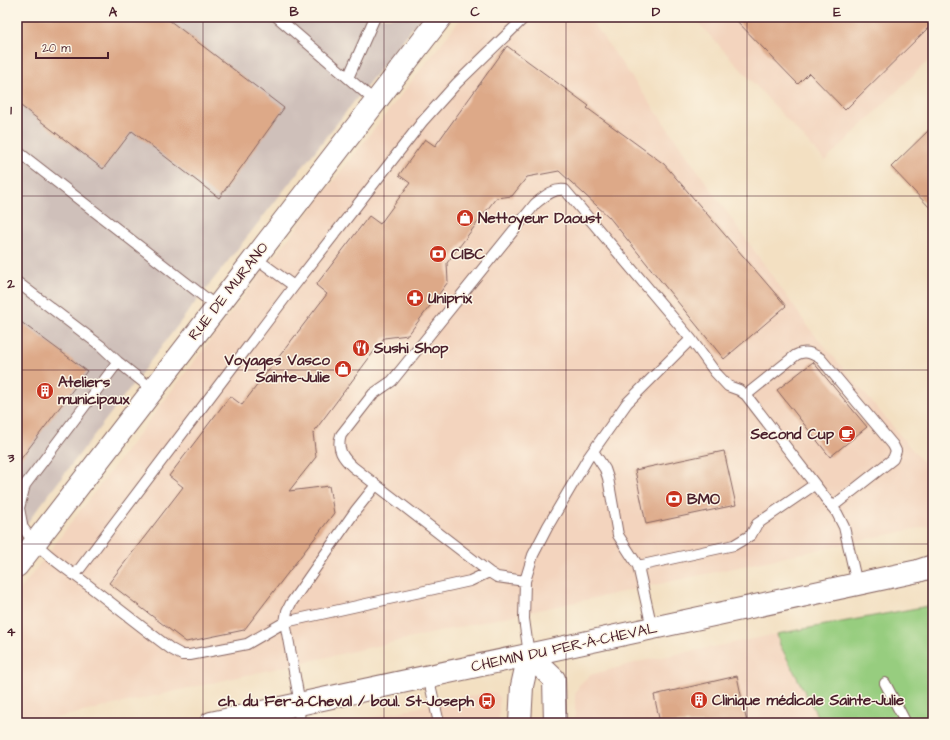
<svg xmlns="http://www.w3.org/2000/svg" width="950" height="740" viewBox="0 0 950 740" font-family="'Architects Daughter',sans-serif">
	<rect width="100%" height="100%" fill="#fcf5e5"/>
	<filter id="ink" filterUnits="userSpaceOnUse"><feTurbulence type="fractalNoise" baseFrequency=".025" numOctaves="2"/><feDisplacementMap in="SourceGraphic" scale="8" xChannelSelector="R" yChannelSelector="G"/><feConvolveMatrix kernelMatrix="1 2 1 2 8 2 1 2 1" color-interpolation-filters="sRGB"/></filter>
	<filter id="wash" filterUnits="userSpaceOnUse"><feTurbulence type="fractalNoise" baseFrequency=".012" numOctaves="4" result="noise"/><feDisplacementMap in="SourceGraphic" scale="16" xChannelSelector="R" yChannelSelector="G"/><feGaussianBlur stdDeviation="0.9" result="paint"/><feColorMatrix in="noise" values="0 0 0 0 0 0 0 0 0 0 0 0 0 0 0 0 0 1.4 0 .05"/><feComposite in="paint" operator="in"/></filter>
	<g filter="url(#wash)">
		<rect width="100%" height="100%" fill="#f3e0c2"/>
		<path fill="#f3d4be" d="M462 17H589L809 328 933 474V525L469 625 34 723H17V594L256 280Z
			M693 17H933V56L825 161Z
			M777 634 780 646 821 723H575V695L579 685 590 675 642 661Z
			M491 692 496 693 499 697V723H346Z"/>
		<path fill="#cfc0ba" d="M17 17H421L194 304 17 536Z"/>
		<path fill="#97cd7f" stroke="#707655" d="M933 605V723H821L780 645 777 634Z"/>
		<g id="blocks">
			<path fill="#dda988" d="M17 17H165L284 108 219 198 132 131 103 169 17 103Z
				M733 17H933V23L845 110 809 73 798 84Z
				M507 46 589 106 587 108 664 164 786 306 724 359 609 217 559 171 527 177 512 196 496 198 447 263 448 282 408 335 384 338 313 433 316 457 289 491 329 486 334 513 244 630 186 642 109 583 183 487 169 476 230 396 242 405 327 294 316 285 369 216 380 224 410 183 399 175 425 139 435 146Z
				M933 126V211L891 167Z
				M17 319 87 371 17 464Z
				M813 362 867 427 830 457 777 390Z
				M724 451 736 505 646 524 635 470Z
				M737 676 747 723H660L654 695Z"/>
		</g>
	</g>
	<g filter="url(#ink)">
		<use href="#blocks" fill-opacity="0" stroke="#856360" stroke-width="1"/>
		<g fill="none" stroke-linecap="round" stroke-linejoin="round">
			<defs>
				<path id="lane" d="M277 17 376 102
					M348 78 375 17
					M17 151 216 306
					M254 257 294 286
					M17 282 101 346 118 362 152 389
					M746 395 796 355C805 350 811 353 820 358L893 445 896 451 893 459 832 507
					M593 451 605 469 608 478 618 535 638 566
					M17 518C32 547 63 566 88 585 115 606 143 628 171 649L182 655H190L247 644 285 622 287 611 291 603 356 510 376 485
					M22 524 19 508 25 485 118 362
					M75 575 294 286 422 122 457 83 525 17
					M525 581 497 577 489 572 353 467C343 458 336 449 341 435L373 394 392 381 535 204C544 197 553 188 565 190L691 339 715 372 728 386 739 390 746 395 837 513 844 527 857 584
					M652 628 638 566 734 545 751 535 757 524 814 485
					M529 655 524 619 525 581 533 555 548 526 588 458 627 403 691 339
					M428 676 439 723
					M885 683 906 723
					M299 723 300 704 285 622 470 581 489 572"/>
				<path id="secondary" d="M17 566 441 17
					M529 655 554 679 555 723
					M211 723 918 571 933 566
					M520 723 522 686 529 655"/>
			</defs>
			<use href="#lane" stroke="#856360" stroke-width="12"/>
			<use href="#secondary" stroke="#856360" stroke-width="24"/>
			<use href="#lane" stroke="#fff" stroke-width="10"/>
			<use href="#secondary" stroke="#fff" stroke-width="22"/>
		</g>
	</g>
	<path fill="none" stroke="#4a1f2b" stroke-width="1" stroke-opacity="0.55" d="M203 17V723M384 17V723M566 17V723M747 17V723M17 196H933M17 370H933M17 544H933"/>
	<defs>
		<symbol id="shop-disc" viewBox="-11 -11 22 22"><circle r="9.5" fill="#c8321e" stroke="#fcf5e5"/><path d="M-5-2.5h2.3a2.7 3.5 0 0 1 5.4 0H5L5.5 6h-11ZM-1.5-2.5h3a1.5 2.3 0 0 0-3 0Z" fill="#fff"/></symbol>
		<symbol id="bank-disc" viewBox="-11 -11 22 22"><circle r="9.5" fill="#c8321e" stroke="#fcf5e5"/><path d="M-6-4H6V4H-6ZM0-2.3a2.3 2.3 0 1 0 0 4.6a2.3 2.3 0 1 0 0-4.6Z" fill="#fff"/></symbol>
		<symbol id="pharmacy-disc" viewBox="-11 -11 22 22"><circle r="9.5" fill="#c8321e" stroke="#fcf5e5"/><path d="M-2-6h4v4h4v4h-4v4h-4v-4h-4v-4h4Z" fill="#fff"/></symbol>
		<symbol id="restaurant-disc" viewBox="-11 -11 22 22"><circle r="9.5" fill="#c8321e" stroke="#fcf5e5"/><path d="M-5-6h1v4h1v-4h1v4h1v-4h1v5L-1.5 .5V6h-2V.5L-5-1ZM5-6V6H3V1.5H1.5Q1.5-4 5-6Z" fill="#fff"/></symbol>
		<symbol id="building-disc" viewBox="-11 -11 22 22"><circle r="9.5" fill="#c8321e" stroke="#fcf5e5"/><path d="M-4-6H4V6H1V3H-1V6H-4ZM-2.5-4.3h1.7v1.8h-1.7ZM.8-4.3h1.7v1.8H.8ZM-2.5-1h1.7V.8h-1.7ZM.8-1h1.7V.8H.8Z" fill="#fff"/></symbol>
		<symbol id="cafe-disc" viewBox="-11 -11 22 22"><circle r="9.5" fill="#c8321e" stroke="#fcf5e5"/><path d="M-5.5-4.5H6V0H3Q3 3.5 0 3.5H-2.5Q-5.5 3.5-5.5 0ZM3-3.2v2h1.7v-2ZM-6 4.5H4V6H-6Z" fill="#fff"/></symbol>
		<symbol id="bus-disc" viewBox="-11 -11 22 22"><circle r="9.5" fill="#c8321e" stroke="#fcf5e5"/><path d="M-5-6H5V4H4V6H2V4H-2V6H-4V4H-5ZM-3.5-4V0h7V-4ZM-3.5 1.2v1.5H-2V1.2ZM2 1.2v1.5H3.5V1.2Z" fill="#fff"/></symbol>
	</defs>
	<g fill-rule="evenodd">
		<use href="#shop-disc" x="455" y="208" width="20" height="20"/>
		<use href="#bank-disc" x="428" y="244" width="20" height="20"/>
		<use href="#pharmacy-disc" x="405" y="288" width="20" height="20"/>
		<use href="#restaurant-disc" x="351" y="338" width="20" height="20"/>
		<use href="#shop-disc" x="333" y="359" width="20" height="20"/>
		<use href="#building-disc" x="35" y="381" width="20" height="20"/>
		<use href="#cafe-disc" x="837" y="424" width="20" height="20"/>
		<use href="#bank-disc" x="664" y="489" width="20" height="20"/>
		<use href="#building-disc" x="689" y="690" width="20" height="20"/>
		<use href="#bus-disc" x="477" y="691" width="20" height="20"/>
	</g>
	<g text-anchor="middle" stroke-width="3" stroke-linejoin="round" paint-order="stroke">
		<g font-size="15" font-weight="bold" fill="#4a1f2b" stroke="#fcf5e5" text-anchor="start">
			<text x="478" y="223">Nettoyeur Daoust</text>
			<text x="451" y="259">CIBC</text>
			<text x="428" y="303">Uniprix</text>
			<text x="374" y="353">Sushi Shop</text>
			<text x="330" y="365" text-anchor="end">Voyages Vasco<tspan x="330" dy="17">Sainte-Julie</tspan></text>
			<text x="58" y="387">Ateliers<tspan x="58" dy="17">municipaux</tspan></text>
			<text x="834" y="439" text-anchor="end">Second Cup</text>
			<text x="687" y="504">BMO</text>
			<text x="712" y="705">Clinique médicale Sainte-Julie</text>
			<text x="474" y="706" text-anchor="end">ch. du Fer-à-Cheval / boul. St-Joseph</text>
		</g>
		<g font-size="15" fill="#4a1f2b" stroke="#fcf5e5">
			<text transform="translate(228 291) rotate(-52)" y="5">RUE DE MURANO</text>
			<text transform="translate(564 647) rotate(-12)" y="5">CHEMIN DU FER-À-CHEVAL</text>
		</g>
	</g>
	<rect width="950" height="740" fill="none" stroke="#fcf5e5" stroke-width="44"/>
	<path d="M36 52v6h72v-6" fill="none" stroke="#4a1f2b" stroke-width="2"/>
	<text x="42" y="52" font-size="12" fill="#4a1f2b" stroke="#fcf5e5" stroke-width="3" paint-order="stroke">20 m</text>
	<rect x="22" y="22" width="906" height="696" fill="none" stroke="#4a1f2b" stroke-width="1.5"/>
	<g font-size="13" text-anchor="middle" font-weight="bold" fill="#4a1f2b">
		<text x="113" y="16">A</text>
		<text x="294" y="16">B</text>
		<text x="475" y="16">C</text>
		<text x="656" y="16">D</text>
		<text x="837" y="16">E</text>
		<text x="11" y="114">1</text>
		<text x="11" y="288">2</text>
		<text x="11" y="462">3</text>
		<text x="11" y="636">4</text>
	</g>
</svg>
